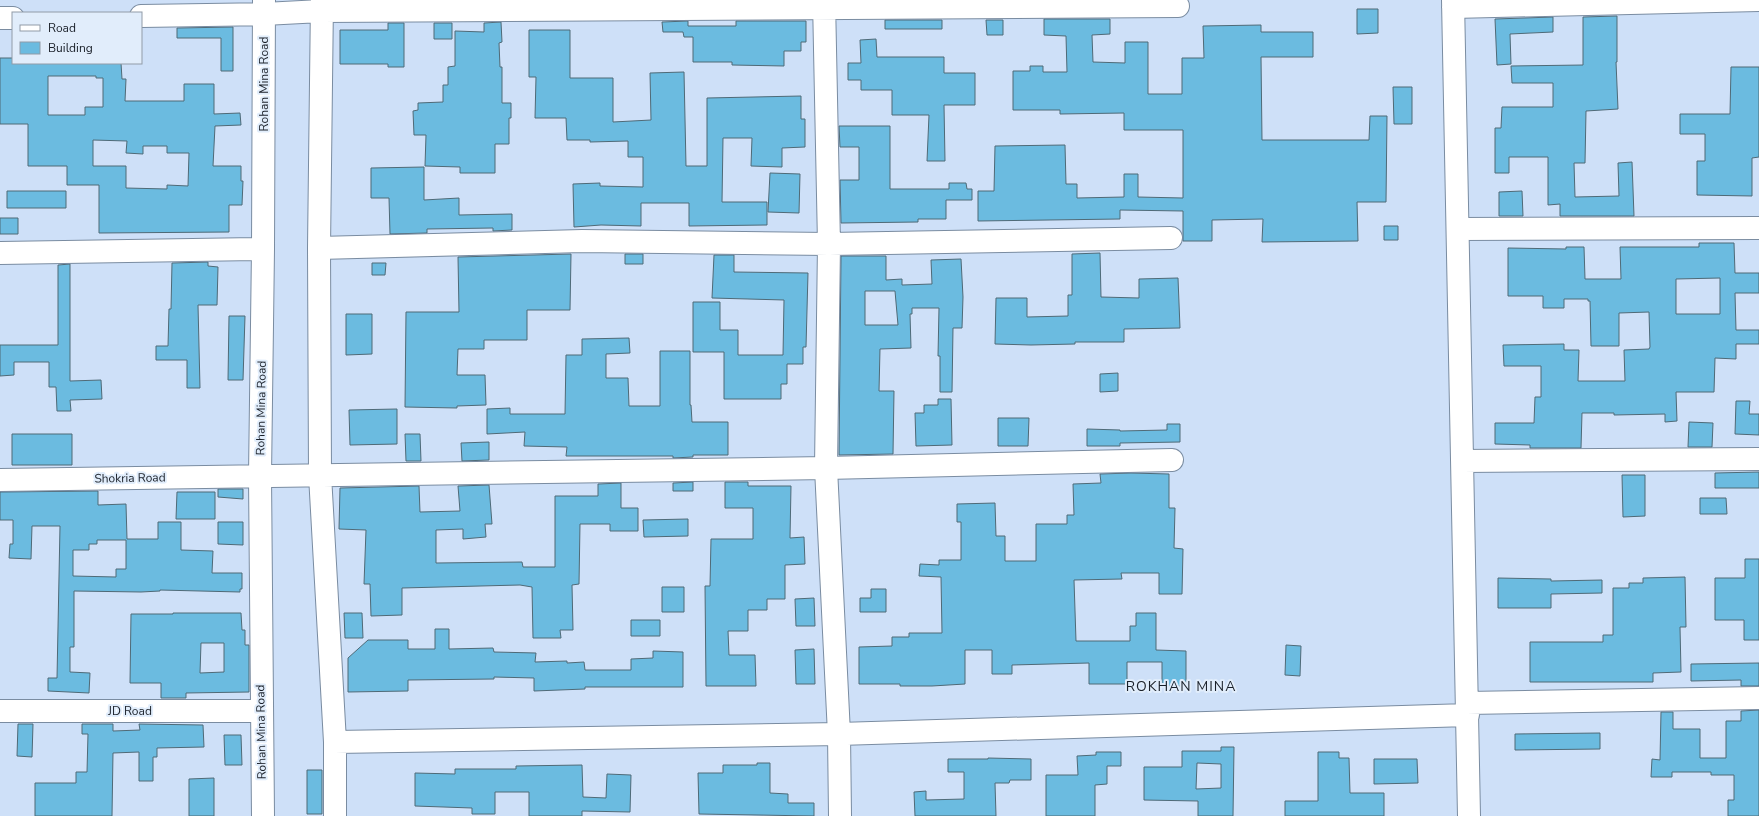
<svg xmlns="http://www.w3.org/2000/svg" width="1759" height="816" viewBox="0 0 1759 816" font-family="'Nunito Sans',sans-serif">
	<rect width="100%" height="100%" fill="#cee0f8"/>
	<path fill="#6bbbe0" stroke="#4f6a77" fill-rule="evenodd" d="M1357 9H1378V33L1357 34Z
		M1617 16V62H1616L1618 109 1586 111 1585 163H1574L1575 197 1619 196 1618 163 1632 162 1634 216H1560V204L1548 205V157H1509V173H1495V128H1501L1502 107H1553V83H1512L1511 66 1583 65V17Z
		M1553 17V32L1510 34 1511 64 1497 65 1495 19Z
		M1044 19H1110V34L1092 35 1093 62 1125 63V42H1148V94H1182V58H1204L1203 26 1261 25V32H1313V57H1261L1262 140H1369L1370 116H1387L1386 202H1357L1358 241 1262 242 1263 219 1212 220V241H1183V211L1120 210V219L978 221V191H994L995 146 1065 145 1066 184H1077V198L1124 197V174H1138V197L1183 198V130H1124V113L1060 114V110H1013V71H1030V66H1043V72H1067L1066 36 1044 35Z
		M885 20H942V29H885Z
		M986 20H1003V35H987Z
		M688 21V26H736V21H806V42H801V51H784V66L732 65V62H693V37H684L683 32H663L662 22Z
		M501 22 502 42 499 43 500 67H502V103H511V118H509V144H495V173H460V167L425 166 426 135H414L413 111 418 110V103L443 102V85H448V67L455 66V31L484 32V23Z
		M388 23H404V67H388V64H340V30H388Z
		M434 23H452V39H434Z
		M233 27V71H221V38H177V28Z
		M529 30H570V78H613V122L651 120 650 73 684 72 686 166H707V98L801 96V119H805V147L782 148V167L751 166 752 138H723L722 202H767V225L689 226V203H641V226L601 225 574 227 573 184 600 183V186L643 187V157H628V141L590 142V140H567L566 118H535L536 77H529Z
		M876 39 877 57H944V73H975V105H944L945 161H927L929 115H892V90H861V80H848V63H861L860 40Z
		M0 58H13V63H121L122 79H126L125 101H184V84H214V114L240 113 241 125 215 126 213 166H241V181H243L242 205H229V232L99 233V185H67V166H28V124H0ZM48 76H96V78H103V107H85V115H48ZM93 140 127 141 126 153 143 154V146H167V153H189L188 186 167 185V189L126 188V166H93Z
		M1731 67H1759V157L1752 158V196L1697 195V161H1705V134H1680V114H1730Z
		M1393 87H1412V124H1394Z
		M839 126H890V189H949V183H966L967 189H972V200H946V219H918V222L841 223 840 180H859V147H840Z
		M424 167V200L459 198V215L512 214V230L493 231V228L427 229V233L390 234 389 198H371V168Z
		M770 173 800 174 799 213 768 212Z
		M7 191H66V208H7Z
		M1522 191 1523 216H1499V192Z
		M0 218H18V234H0Z
		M1384 226H1398V240H1384Z
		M1699 243H1734L1735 273H1759V293H1735L1736 330H1759V344H1736V359L1715 358 1714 392H1676L1677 421 1665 422V414L1614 415V413H1582L1581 448H1530V445L1495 444V423H1534L1535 397H1541V366H1504L1503 345 1564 344V350H1579L1578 381H1625L1624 350 1649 349 1650 347 1649 312 1619 313V346H1591L1590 301H1588V299H1564V308H1543V296H1508V248L1566 249V247H1584L1585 279H1621L1620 247H1699ZM1720 278V314H1676V279Z
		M1100 253 1101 297 1139 298V279L1178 278 1180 328 1124 329V342H1075V344L1031 345 995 344 996 298H1027V317L1068 316V295H1072V254Z
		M571 254 570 310H527V340H484V349H458L457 375H485L486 405 457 406V408L405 407 406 312H459L458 257Z
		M625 254H643V264H625Z
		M714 255H734V272L808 273 806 347H803V364H787V384H781V399H724V352H693V302H720V330H738V355H783L784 300 712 298Z
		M841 256H886V280L902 279V285L932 284 931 260 961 259 963 297 962 328H953L952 392H940V356H938L939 308H912V314H910L911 348 880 349 879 391H894L893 454 839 455ZM865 291H895L898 325H865Z
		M208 262V266L218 267 217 305H198L200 388H187V360H156V346H168L169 309H171L172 263Z
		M372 263H386L385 275H372Z
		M70 264V381L101 380 102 399 70 400 71 411H57L56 387H49V362H14V375L0 376V345H58V265Z
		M346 314H372V354L346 355Z
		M229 316H245L243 380H228Z
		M629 338 630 353 606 354V378H628L629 406H660V351H690V405H691L692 422H728V455H693V457L673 458V456H566L567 447 524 446 525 432 487 434V409L510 408V414H565L566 355H582V339Z
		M1118 373V391L1100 392V374Z
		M938 399H951L952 445 916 446 915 413H924V405H938Z
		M1736 401H1750L1749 414H1759V435L1735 434Z
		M397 409V444L350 445 349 410Z
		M998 418H1029L1028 446H998Z
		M1689 422 1713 423 1712 447H1688Z
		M1167 424H1180V442L1120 443V446H1087V429L1120 430V431L1167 430Z
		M12 434H72V465H12Z
		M405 434H420L421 461H406Z
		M489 442V460L462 461 461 443Z
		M1759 472V488H1715V473Z
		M1131 473 1169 474V508H1175L1174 548 1183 549 1182 594H1159V573H1121L1122 579 1074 580 1076 641H1130V626H1136V613H1156V650L1186 651V686H1162V662H1127V684H1089V663L1012 665V674H992V650H965V684L932 686H900V684H859V647L892 646V637H909V633H942L941 577 919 576 920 564 939 565V560H961V522H957V504L995 503 996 536H1005V561H1036V524H1067V515H1074L1073 484 1101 483 1100 474Z
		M1622 475H1645V516L1623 517Z
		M693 482V491H673V483Z
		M725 482H748V486H791L790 538 804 537 805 564 785 565V599H767V610H748V631H728L729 655H755L756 686H706L705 586H710L711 539H753V508H725Z
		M621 483V508H638V531H610V524H580L579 584 572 585 573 630H560L561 638H533L532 587 520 585 402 588V615L371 616 370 584H364L366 530 339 529 340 488 419 486 420 512 460 511 458 486 489 485 492 524H485L486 537 463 539V529L436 530V563L522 562 523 567H555V496H598V484Z
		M218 489H243V499L218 497Z
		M98 491V505L126 504 127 539H158V522H181V550L213 551 212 573H242V589H240V592L160 590V591L141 592 74 591V647H70V672L90 673 89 693 48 691V678H57L60 526H32L31 559 9 558 10 544H13V520H0V492ZM97 540H126V569H116V577L73 576V550H89V544H97Z
		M177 492H215V519H176Z
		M1700 498H1726L1727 514H1700Z
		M688 519V536L644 537 643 520Z
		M218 522H243V545L218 544Z
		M1745 559H1759V640H1744V620H1715V578H1745Z
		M1685 577 1686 627H1680L1681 672 1653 673V682H1530V642H1603V635H1613V588H1629V583H1643V578Z
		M1498 578 1551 579V581L1602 580V593L1551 594V608H1498Z
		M662 587H684V612H662Z
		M871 589H886V612H860V598H871Z
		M814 598 815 626H796L795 599Z
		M173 613H241L242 630H245V645H249V692L186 693V698H161V683H130L131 614H173ZM201 643H224V672L200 673Z
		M344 613H362L363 638H345Z
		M631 620H660V636H631Z
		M435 629H449V649L493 648 494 652 536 653 535 662 567 661V663L584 662 585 670H631V659L653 658V651L683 652V687H585V689L534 691V678L494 677V679L408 680V691L348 692V658L368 640H408V649H435Z
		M1286 645 1301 646 1300 676 1285 675Z
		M814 649 815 684H796L795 650Z
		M1759 663V686H1741V680L1691 681V664Z
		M1759 710V816H1728V800H1734V775H1711V772H1672V777H1651L1652 759 1660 760 1661 712H1673V729H1700V758H1726V721H1741V711Z
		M18 724H33L32 757 17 756Z
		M82 724H113V731L140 730 139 724 203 725 204 747 157 748V757H153V781H139V752L113 753 112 816H35V783H76V772H87L88 734H82Z
		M1600 733V749L1515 750V734Z
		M224 735H241L242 765H225Z
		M1221 747H1234L1233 816H1198V801L1144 800V767H1182V751H1221ZM1197 763 1221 764V788L1196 789Z
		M1096 752H1121V766H1107V784L1095 785V816H1046V775H1078L1077 756 1096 755Z
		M1318 752H1339V758H1349L1350 793H1384V816H1285V801H1318Z
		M988 758 1031 759V780H1010L1009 783H995L996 816H915L914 792 926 791V800L964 799V772H948V759H988Z
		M1374 759H1417L1418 783 1374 784Z
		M757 763H770V793L788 794V803H814V816L699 814 698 773H723V765H757Z
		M582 765 583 797 606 798 607 774 631 775 630 812 582 811V816H529V792H495V814H472V808L415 806V773L455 774V769H516V766Z
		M307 770H322V814H307Z
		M214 778V816H189V779Z"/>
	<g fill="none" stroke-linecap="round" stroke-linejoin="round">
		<defs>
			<path id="minor" d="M322 0 319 248 320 475 335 742V816
				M824 0 829 244 826 468 839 734 840 816
				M1453 0 1469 816
				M1453 7 1759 0
				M141 16 264 14 321 11 1178 6
				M0 18H13
				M1458 229 1759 228
				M319 248 582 241 829 244 1171 238
				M0 253 263 249
				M1462 461 1759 459
				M0 480 826 468 1172 460
				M1467 703 1759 698
				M0 711H261
				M335 742 839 734 1468 715
				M263 816 260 476 263 249 264 0"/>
		</defs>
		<use href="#minor" stroke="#7a8ca1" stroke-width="24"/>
		<use href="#minor" stroke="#fff" stroke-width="22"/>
	</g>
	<g text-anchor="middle" stroke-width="4" stroke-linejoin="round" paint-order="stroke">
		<g font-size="12" fill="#191f28" stroke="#e1edfb">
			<text transform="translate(264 84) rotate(-90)" y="4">Rohan Mina Road</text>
			<text transform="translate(261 408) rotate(-89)" y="4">Rohan Mina Road</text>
			<text transform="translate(130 478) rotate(-1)" y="4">Shokria Road</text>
			<text x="130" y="715">JD Road</text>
			<text transform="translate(261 732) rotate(-91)" y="4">Rohan Mina Road</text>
		</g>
		<g font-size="14" letter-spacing="1" fill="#191f28" stroke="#e1edfb">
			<text x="1181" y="691">ROKHAN MINA</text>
		</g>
	</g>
	<rect x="12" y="12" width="130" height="52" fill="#e1edfb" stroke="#919ba7"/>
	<rect x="20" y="25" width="20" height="6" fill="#ffffff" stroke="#919ba7"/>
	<text x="48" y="32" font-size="12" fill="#191f28">Road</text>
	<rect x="20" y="42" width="20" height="12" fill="#6bbbe0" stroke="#919ba7"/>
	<text x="48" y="52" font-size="12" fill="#191f28">Building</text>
</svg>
